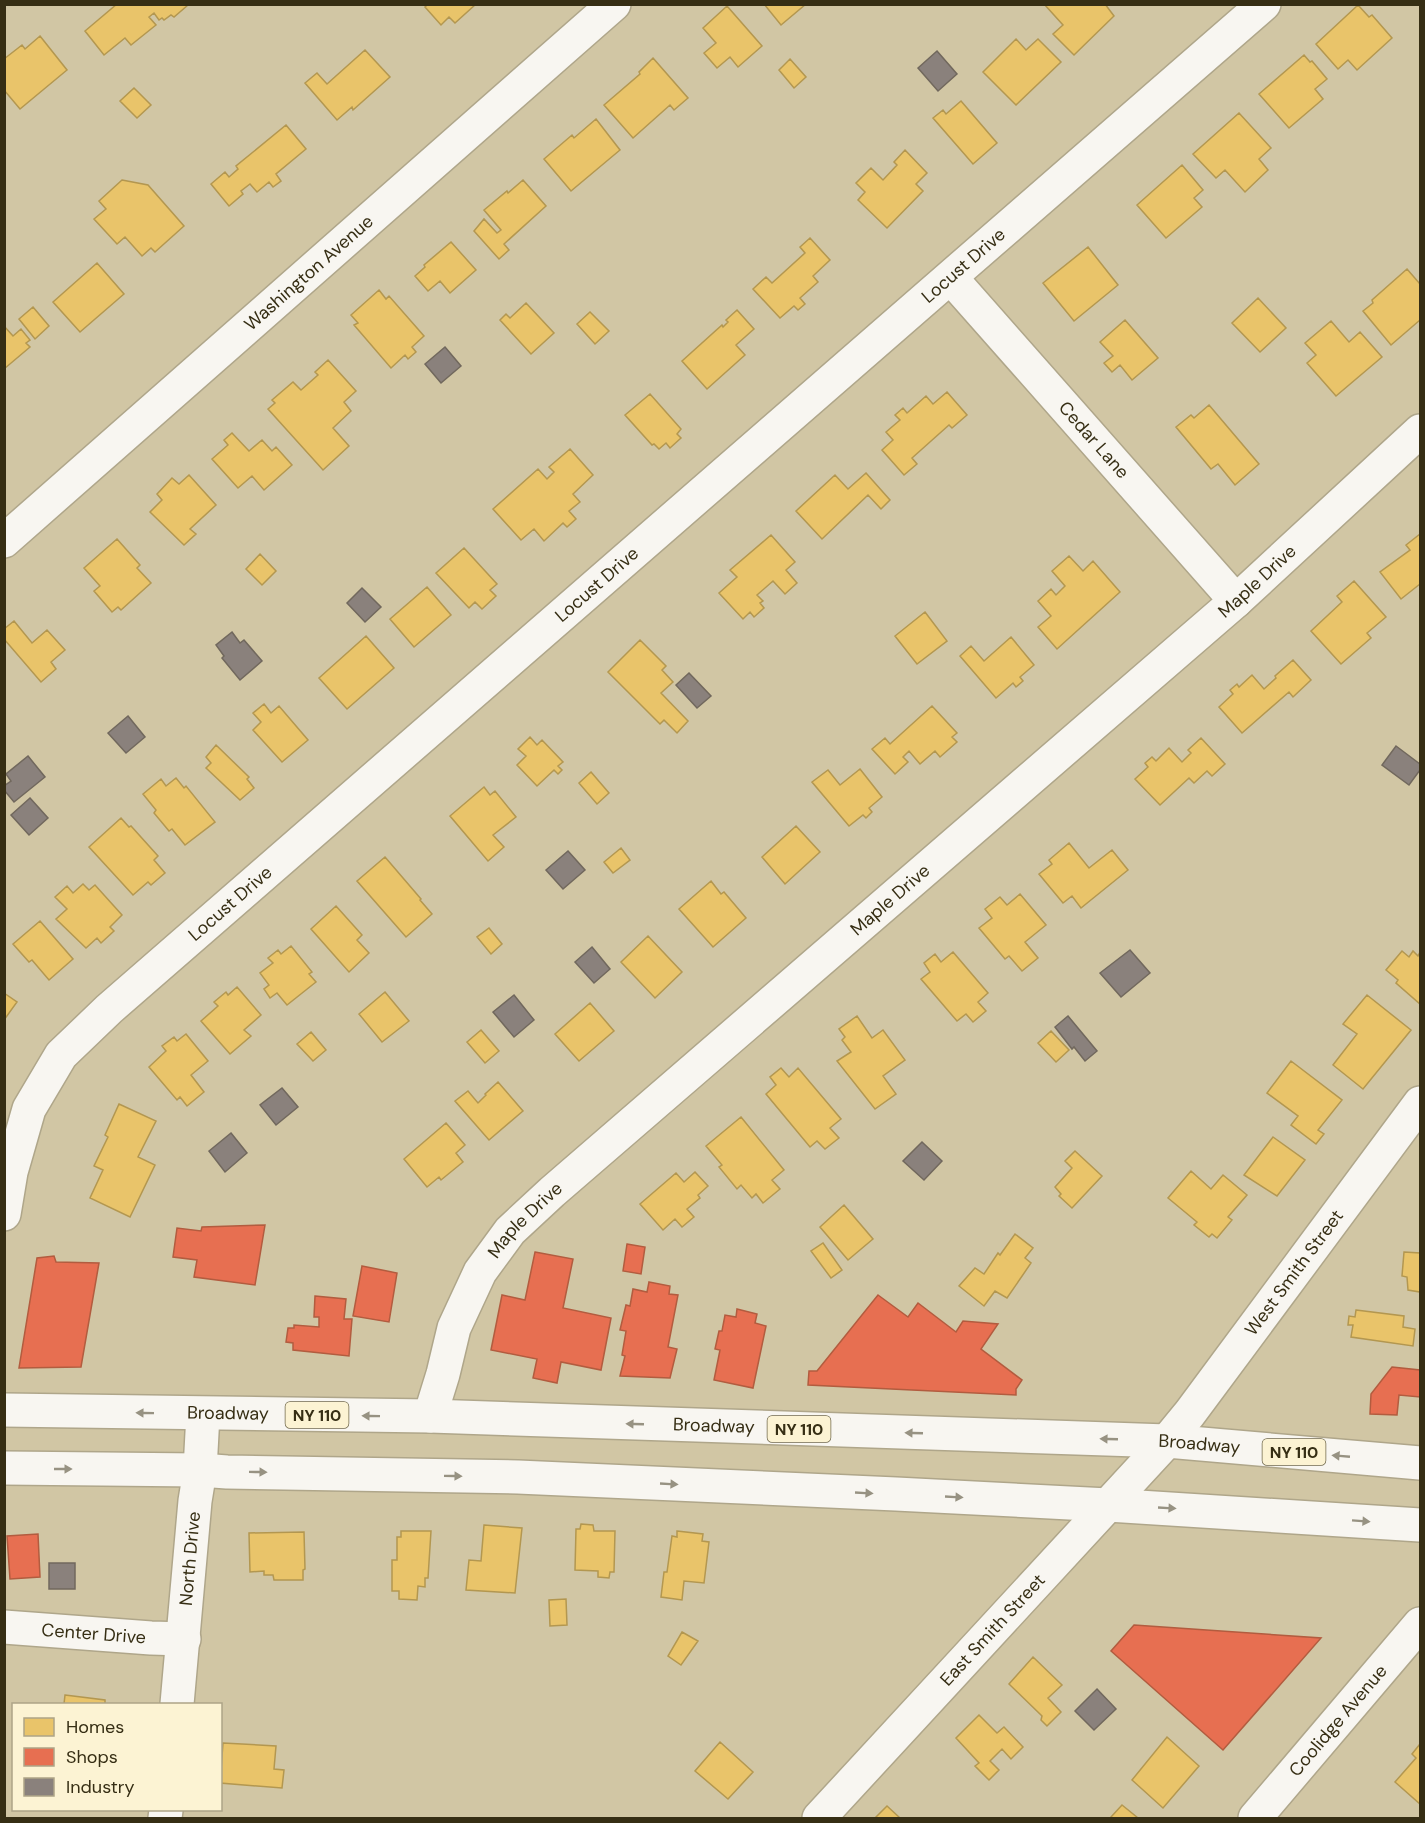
<svg xmlns="http://www.w3.org/2000/svg" width="1425" height="1823" viewBox="0 0 1425 1823" font-family="'DM Sans',sans-serif">
	<rect width="100%" height="100%" fill="#d1c6a4"/>
	<path fill="#e9c46a" stroke="#b39750" stroke-width="1.5" d="M117 4H187L188 5 174 17 171 15 164 20 162 18 159 20 154 13 149 17 156 25 131 45 125 38 104 55 85 31Z
		M428 4H476L455 23 449 17 441 25 425 7Z
		M764 4H806L781 25Z
		M1044 4H1105L1114 16 1074 55 1053 34 1063 25Z
		M1358 5 1369 17 1372 15 1392 38 1357 70 1348 60 1338 69 1316 44Z
		M727 6 762 46 738 67 730 57 717 68 704 53 716 43 703 28Z
		M40 36 67 70 20 109 4 90V59L22 45 25 49Z
		M1016 39 1026 50 1038 39 1061 62 1016 105 983 72Z
		M365 50 390 77 353 110 352 107 337 120 305 83 317 73 327 84Z
		M1304 55 1310 62 1312 61 1327 79 1315 89 1323 99 1289 128 1259 94Z
		M653 58 688 98 674 110 670 105 633 138 604 105 640 74 639 72Z
		M790 59 806 77 794 88 779 70Z
		M134 88 151 105 137 118 120 101Z
		M961 101 997 143 973 164 933 118 943 110 946 114Z
		M1239 113 1271 148 1259 159 1268 170 1245 192 1225 170 1216 178 1193 154Z
		M596 119 620 150 571 191 544 159 572 135 574 138Z
		M286 125 306 149 276 174 281 181 273 187 269 182 257 192 250 184 241 191 243 194 229 206 211 184 225 172 229 177 238 169 236 166Z
		M905 150 927 173 916 184 923 191 887 228 858 200 865 192 856 183 871 168 883 180 897 165 894 162Z
		M1182 165 1203 190 1194 198 1202 207 1166 238 1137 205Z
		M122 180 148 185 184 226 155 252 151 248 142 256 125 237 117 244 94 219 106 209 99 201Z
		M523 180 546 206 504 244 509 250 499 259 474 231 484 219 497 233 501 230 484 210 507 191 508 193Z
		M810 238 830 260 813 276 818 282 800 298 805 304 798 310 794 306 780 318 753 289 766 277 772 283 805 253 800 247Z
		M451 242 476 270 450 293 440 281 428 291 415 276 425 267 424 265Z
		M1088 247 1118 285 1074 321 1043 283Z
		M97 263 124 294 80 332 53 302Z
		M1407 269 1420 284V320L1391 345 1363 311 1373 303 1372 300Z
		M379 290 386 299 389 296 424 336 412 347 416 352 408 359 405 355 391 368 354 325 358 323 351 315Z
		M1258 298 1286 328 1260 352 1232 323Z
		M526 303 554 333 531 354 500 320 506 314 510 318Z
		M33 307 49 326 35 339 19 319Z
		M737 310 754 329 736 345 745 355 707 389 682 361 722 325 723 327 728 322 726 320Z
		M590 312 609 331 595 344 577 324Z
		M1125 320 1158 358 1132 380 1120 365 1112 372 1104 363 1113 356 1100 342Z
		M1331 321 1349 342 1360 332 1382 357 1336 396 1307 363 1316 355 1305 343Z
		M4 326 13 336 21 329 30 340 26 343 30 347 4 369Z
		M328 360 356 391 344 402 351 411 333 428 349 446 323 470 268 409 275 403 272 400 293 382 301 390 318 375 315 372Z
		M947 392 967 415 952 428 949 425 912 458 917 464 904 475 882 450 893 440 886 432 900 420 895 415 903 408 907 413 926 396 933 404Z
		M650 394 681 429 677 434 681 438 670 448 666 443 659 449 654 444 652 445 625 415Z
		M1209 405 1259 464 1235 485 1218 464 1211 469 1176 427 1191 415 1194 418Z
		M232 433 249 451 262 440 272 451 276 447 292 465 264 490 252 476 238 488 212 459 228 445 224 440Z
		M570 449 593 475 573 494 580 502 569 511 576 519 567 527 563 523 544 541 534 529 521 540 493 509 538 469 547 479 554 472 549 467Z
		M866 473 890 500 881 509 868 495 822 539 796 511 835 475 848 489Z
		M189 475 216 505 190 529 196 534 184 545 150 512 162 500 157 494 172 478 179 484Z
		M1420 534V584L1401 599 1380 572 1410 550 1406 545Z
		M771 535 795 562 786 570 797 583 785 594 773 581 757 595 763 601 760 603 764 608 754 617 750 612 743 619 719 593 737 577 730 570Z
		M117 539 140 565 137 568 151 583 121 610 118 607 112 612 94 591 100 586 84 568Z
		M464 548 497 584 490 590 496 596 482 609 475 602 469 608 436 573Z
		M260 554 276 571 262 585 246 569Z
		M1069 556 1083 571 1093 561 1120 592 1057 649 1038 627 1051 616 1038 601 1051 589 1056 595 1065 586 1052 571Z
		M1354 581 1386 617 1367 633 1371 638 1341 664 1311 631 1342 602 1337 596Z
		M427 587 451 615 414 647 390 619Z
		M925 612 947 641 917 664 895 636Z
		M14 621 32 643 47 630 65 650 51 662 56 669 41 682 4 639V629Z
		M366 636 394 668 347 709 319 678Z
		M1011 637 1034 665 1020 677 1023 681 1016 687 1013 683 996 698 960 656 971 646 984 661Z
		M640 640 666 666 662 670 673 682 661 693 688 721 677 733 664 720 660 724 608 672Z
		M1293 660 1311 680 1293 697 1289 692 1242 733 1219 707 1233 694 1230 690 1237 684 1239 687 1252 675 1264 689 1276 678 1275 676Z
		M264 704 271 713 279 706 308 740 282 762 253 730 261 722 253 713Z
		M932 706 957 733 952 737 957 742 940 757 935 751 920 764 909 751 903 757 908 762 895 774 872 749 885 738 890 744Z
		M530 737 537 745 542 740 563 762 558 766 562 770 558 774 554 770 537 786 517 765 526 756 518 749Z
		M1201 738 1225 764 1212 776 1207 771 1194 783 1189 778 1160 805 1135 779 1148 767 1145 763 1152 757 1156 761 1169 748 1182 762 1191 753 1188 750Z
		M216 745 249 777 247 779 254 788 240 800 206 768 211 763 206 757Z
		M860 769 882 797 869 808 872 812 866 818 863 815 849 826 812 782 828 770 840 785Z
		M591 772 609 793 597 804 579 783Z
		M176 778 184 788 186 786 215 822 185 845 172 829 169 831 154 813 156 810 143 794 161 779 166 786Z
		M484 787 490 795 495 791 516 817 493 835 504 847 488 861 450 816Z
		M121 818 129 827 131 826 158 856 154 860 165 873 151 885 148 882 133 895 89 847Z
		M796 826 820 852 785 884 762 857Z
		M1069 843 1089 868 1112 850 1128 870 1081 908 1072 896 1063 903 1039 874 1052 864 1049 860Z
		M621 848 630 860 613 873 604 862Z
		M385 857 421 899 420 900 432 914 406 937 357 881Z
		M711 881 721 894 724 892 746 918 713 947 679 909Z
		M83 884 89 890 95 885 122 915 110 927 114 931 101 943 97 938 86 948 56 919 67 909 55 897 67 886 73 893Z
		M1020 894 1046 925 1025 942 1038 958 1022 971 1009 956 1005 959 979 928 992 918 985 909 1000 897 1007 905Z
		M336 906 362 935 357 940 369 953 349 972 311 929Z
		M40 921 73 959 49 980 32 960 29 962 13 944Z
		M489 928 502 944 491 954 477 937Z
		M648 936 682 972 655 998 621 962Z
		M291 946 312 972 309 974 316 982 287 1005 277 993 270 998 264 989 269 985 260 973 273 963 268 958 278 950 281 954Z
		M1402 951 1409 957 1413 951 1418 956 1420 952V1004L1396 983 1398 980 1386 970Z
		M953 952 988 993 978 1002 986 1011 973 1022 966 1014 957 1021 921 979 930 972 924 963 935 954 941 962Z
		M237 987 261 1015 244 1030 251 1036 230 1054 201 1021 218 1006 214 1002 226 992 228 995Z
		M385 992 409 1021 382 1042 359 1014Z
		M4 993 17 1002 4 1020Z
		M1367 995 1411 1030 1363 1089 1333 1065 1357 1034 1343 1024Z
		M590 1003 614 1031 579 1061 555 1034Z
		M857 1016 872 1038 883 1030 905 1060 883 1076 896 1094 875 1109 837 1061 851 1052 842 1040 845 1037 839 1029Z
		M481 1030 499 1051 485 1063 467 1042Z
		M1051 1031 1069 1050 1056 1062 1038 1043Z
		M311 1032 326 1050 313 1061 297 1044Z
		M186 1034 208 1061 191 1075 204 1092 187 1106 180 1097 177 1100 149 1067 166 1051 162 1046 174 1037 177 1041Z
		M1291 1061 1342 1100 1318 1130 1324 1134 1316 1144 1291 1125 1298 1116 1267 1093Z
		M781 1068 789 1077 798 1068 841 1119 830 1128 839 1138 825 1149 817 1141 810 1147 766 1094 776 1085 770 1077Z
		M498 1082 523 1111 489 1140 455 1101 468 1091 478 1103 486 1095 485 1094Z
		M119 1104 156 1121 138 1157 155 1165 130 1217 90 1198 103 1170 94 1166 108 1137 105 1135Z
		M741 1117 784 1170 772 1180 780 1189 763 1203 756 1194 752 1198 741 1185 737 1189 719 1167 722 1165 706 1146Z
		M446 1123 465 1145 456 1153 463 1162 441 1180 439 1177 427 1187 404 1159Z
		M1273 1137 1305 1160 1277 1196 1244 1175Z
		M1075 1151 1102 1176 1072 1208 1059 1196 1061 1194 1055 1187 1072 1168 1065 1161Z
		M1191 1171 1211 1189 1223 1175 1247 1195 1228 1217 1232 1220 1217 1238 1212 1234 1209 1237 1194 1225 1197 1222 1168 1198Z
		M695 1172 708 1186 698 1195 700 1198 687 1209 694 1217 682 1227 675 1219 663 1230 640 1204 676 1173 684 1182Z
		M844 1205 873 1239 848 1260 820 1227Z
		M1015 1234 1033 1248 1025 1258 1031 1263 1007 1298 995 1291 984 1306 959 1286 975 1268 984 1274 998 1253 1000 1255Z
		M823 1243 842 1270 831 1278 811 1251Z
		M1404 1252 1420 1253V1292L1408 1290 1407 1277 1402 1276Z
		M1356 1310 1404 1316 1403 1327 1415 1329 1413 1346 1351 1337 1353 1325H1348L1349 1316 1355 1317Z
		M581 1524 593 1525 594 1531H615L614 1572H610L609 1578 598 1577V1571L575 1570 576 1529H580Z
		M484 1525 522 1528 515 1593 466 1590 469 1560 481 1561Z
		M401 1531H431L428 1578H425V1587L418 1586 417 1600 399 1599V1591H392V1560H397V1537H401Z
		M677 1531 703 1534 702 1541 709 1542 704 1583 684 1581 682 1600 661 1597 664 1572H667L672 1536 677 1537Z
		M304 1532 305 1569 303 1570V1580H274L273 1575H264V1571L250 1572 249 1533Z
		M566 1599 567 1625 550 1626 549 1600Z
		M682 1632 698 1641 681 1665 668 1656Z
		M1033 1657 1062 1685 1048 1698 1061 1712 1047 1726 1041 1720 1042 1716 1009 1684Z
		M65 1695 105 1700V1704H64Z
		M979 1715 997 1733 1004 1727 1023 1747 1011 1759 1002 1749 990 1761 999 1770 989 1780 975 1766 979 1763 956 1738Z
		M1167 1737 1199 1766 1163 1808 1132 1780Z
		M720 1742 753 1772 728 1799 695 1771Z
		M223 1743 276 1746 274 1769 284 1770 282 1788 220 1783Z
		M1420 1744V1804L1395 1782 1416 1758 1412 1754Z
		M1122 1805 1138 1818H1113L1111 1817Z
		M887 1806 900 1818H875Z"/>
	<path fill="#e76f51" stroke="#b25c3f" stroke-width="1.5" d="M265 1225 255 1285 194 1277 197 1260 173 1257 177 1228 201 1231 202 1227Z
		M627 1244 645 1247 641 1274 623 1271Z
		M535 1252 573 1259 563 1308 611 1318 601 1370 561 1362 557 1383 533 1378 537 1359 491 1350 502 1295 525 1300Z
		M54 1256 56 1262 99 1263 81 1367 19 1368 37 1258Z
		M362 1266 397 1273 389 1322 353 1316Z
		M649 1282 670 1286 669 1294 678 1295 668 1347 677 1349 670 1378 620 1376 625 1356 622 1355 626 1331 620 1330 626 1305 630 1306 633 1289 647 1292Z
		M878 1295 908 1317 918 1303 956 1332 963 1321 998 1324 981 1349 1022 1380 1016 1389V1395L808 1385 809 1371H817Z
		M315 1296 346 1299 344 1319H352L349 1356 293 1350V1343L286 1342 288 1328H294V1325L319 1327V1317H314Z
		M737 1309 757 1314 755 1323 766 1326 753 1388 714 1380 720 1350 715 1349 719 1331H722L725 1315 736 1317Z
		M1392 1367 1420 1370V1397L1399 1395 1397 1415 1370 1414 1371 1394Z
		M38 1534 40 1577 10 1579 7 1536Z
		M1134 1625 1321 1638 1223 1750 1111 1651Z"/>
	<path fill="#8a817c" stroke="#71685d" stroke-width="1.5" d="M937 51 957 74 938 91 918 68Z
		M445 347 461 366 441 383 425 364Z
		M362 588 381 607 365 622 347 603Z
		M232 632 240 643 244 640 262 661 240 680 222 658 224 656 216 645Z
		M689 673 711 696 697 708 676 685Z
		M128 716 145 737 126 753 108 733Z
		M1396 746 1420 764V770L1409 785 1382 765Z
		M28 756 45 777 14 802 4 790V786L11 781 6 774Z
		M30 798 48 818 29 835 11 815Z
		M568 851 585 870 563 889 546 870Z
		M592 947 610 969 594 983 575 962Z
		M1130 950 1150 973 1121 997 1100 973Z
		M514 995 534 1020 514 1037 493 1012Z
		M1068 1016 1097 1051 1085 1061 1074 1047 1072 1049 1055 1027Z
		M282 1088 298 1107 276 1125 260 1105Z
		M231 1133 247 1153 225 1172 209 1151Z
		M922 1142 942 1161 924 1180 903 1161Z
		M49 1563H75V1589H49Z
		M1097 1689 1116 1709 1094 1730 1075 1711Z"/>
	<g fill="none" stroke-linecap="round" stroke-linejoin="round">
		<defs>
			<g id="street">
				<path id="s1" d="M951 278 1236 601"/>
				<path id="s2" d="M4 541 614 4"/>
				<path id="s3" d="M4 1214 11 1172 29 1109 61 1055 109 1009 1264 4"/>
				<path id="s4" d="M430 1416 443 1374 454 1328 480 1272 510 1231 552 1192 1236 601 1420 431"/>
				<path id="s5" d="M4 1627 151 1638 184 1639"/>
				<path id="s6" d="M177 1704 195 1501 200 1470 203 1414"/>
				<path d="M165 1818 166 1810"/>
				<path id="s7" d="M819 1818 1167 1441 1190 1413 1420 1103"/>
				<path id="s8" d="M1255 1818 1420 1624"/>
			</g>
			<g id="primary">
				<path id="s9" d="M4 1410 430 1416 1167 1441 1420 1463"/>
				<path d="M4 1468 200 1470 227 1472 518 1477 896 1494 1108 1505 1420 1525"/>
			</g>
		</defs>
		<use href="#street" stroke="#afa68a" stroke-width="36"/>
		<use href="#primary" stroke="#afa68a" stroke-width="36"/>
		<use href="#street" stroke="#f8f6f1" stroke-width="33"/>
		<use href="#primary" stroke="#f8f6f1" stroke-width="33"/>
	</g>
	<defs><path id="oneway-solid" d="M-6-.8H1V-3.2L6.5 0L1 3.2V.8H-6Z" transform="scale(1.5)"/></defs>
	<g fill="#979282">
		<use href="#oneway-solid" transform="translate(145 1413) rotate(-179)"/>
		<use href="#oneway-solid" transform="translate(371 1416) rotate(-179)"/>
		<use href="#oneway-solid" transform="translate(635 1424) rotate(-178)"/>
		<use href="#oneway-solid" transform="translate(914 1433) rotate(-178)"/>
		<use href="#oneway-solid" transform="translate(1109 1439) rotate(-178)"/>
		<use href="#oneway-solid" transform="translate(1341 1456) rotate(-175)"/>
		<use href="#oneway-solid" transform="translate(63 1469)"/>
		<use href="#oneway-solid" transform="translate(258 1472) rotate(1)"/>
		<use href="#oneway-solid" transform="translate(453 1476) rotate(1)"/>
		<use href="#oneway-solid" transform="translate(669 1484) rotate(3)"/>
		<use href="#oneway-solid" transform="translate(864 1493) rotate(3)"/>
		<use href="#oneway-solid" transform="translate(954 1497) rotate(3)"/>
		<use href="#oneway-solid" transform="translate(1167 1508) rotate(3)"/>
		<use href="#oneway-solid" transform="translate(1361 1521) rotate(4)"/>
	</g>
	<g text-anchor="middle" stroke-width="6" stroke-linejoin="round" paint-order="stroke">
		<g fill="#fcf3d3" stroke="#71694d" stroke-width="1.5">
			<rect x="285.5" y="1402" width="63" height="26" rx="4.5"/>
			<rect x="767.5" y="1416" width="63" height="26" rx="4.5"/>
			<rect x="1262.5" y="1439" width="63" height="26" rx="4.5"/>
		</g>
		<g font-size="16" font-weight="bold" fill="#362e14">
			<text x="317" y="1421">NY 110</text>
			<text x="799" y="1435">NY 110</text>
			<text x="1294" y="1458">NY 110</text>
		</g>
		<g font-size="18" fill="#362e14" stroke="#fcf3d3">
			<text dy="6" stroke="none"><textPath href="#s3" startOffset="1370">Locust Drive</textPath></text>
			<text dy="6" stroke="none"><textPath href="#s2" startOffset="406">Washington Avenue</textPath></text>
			<text dy="6" stroke="none"><textPath href="#s1" startOffset="216">Cedar Lane</textPath></text>
			<text dy="6" stroke="none"><textPath href="#s4" startOffset="1194">Maple Drive</textPath></text>
			<text dy="6" stroke="none"><textPath href="#s3" startOffset="884">Locust Drive</textPath></text>
			<text dy="6" stroke="none"><textPath href="#s4" startOffset="708">Maple Drive</textPath></text>
			<text dy="6" stroke="none"><textPath href="#s3" startOffset="398">Locust Drive</textPath></text>
			<text dy="6" stroke="none"><textPath href="#s4" startOffset="222">Maple Drive</textPath></text>
			<text dy="6" stroke="none"><textPath href="#s7" startOffset="724">West Smith Street</textPath></text>
			<text dy="6" stroke="none"><textPath href="#s9" startOffset="224">Broadway</textPath></text>
			<text dy="6" stroke="none"><textPath href="#s9" startOffset="710">Broadway</textPath></text>
			<text dy="6" stroke="none"><textPath href="#s9" startOffset="1196">Broadway</textPath></text>
			<text dy="6" stroke="none"><textPath href="#s6" startOffset="146">North Drive</textPath></text>
			<text dy="6" stroke="none"><textPath href="#s7" startOffset="256">East Smith Street</textPath></text>
			<text dy="6" stroke="none"><textPath href="#s5" startOffset="90">Center Drive</textPath></text>
			<text dy="6" stroke="none"><textPath href="#s8" startOffset="128">Coolidge Avenue</textPath></text>
		</g>
	</g>
	<rect width="1425" height="1823" fill="none" stroke="#362e14" stroke-width="12"/>
	<rect x="12" y="1703" width="210" height="108" fill="#fcf3d3" stroke="#ada487" stroke-width="1.5"/>
	<rect x="24" y="1718" width="30" height="18" fill="#e9c46a" stroke="#ada487" stroke-width="1.5"/>
	<text x="66" y="1733" font-size="18" fill="#362e14">Homes</text>
	<rect x="24" y="1748" width="30" height="18" fill="#e76f51" stroke="#ada487" stroke-width="1.5"/>
	<text x="66" y="1763" font-size="18" fill="#362e14">Shops</text>
	<rect x="24" y="1778" width="30" height="18" fill="#8a817c" stroke="#ada487" stroke-width="1.5"/>
	<text x="66" y="1793" font-size="18" fill="#362e14">Industry</text>
</svg>
